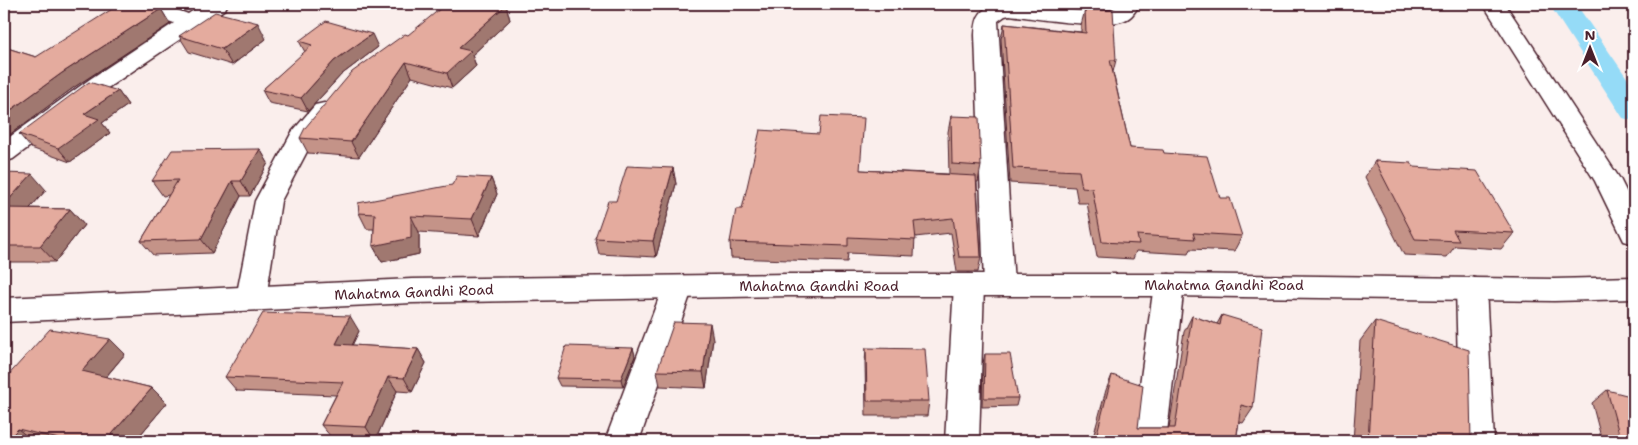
<svg xmlns="http://www.w3.org/2000/svg" width="1638" height="445" viewBox="0 0 1638 445" font-family="'Shantell Sans',sans-serif">
	<rect width="100%" height="100%" fill="#faeeec"/>
	<filter id="ink" filterUnits="userSpaceOnUse"><feTurbulence type="fractalNoise" baseFrequency=".02" numOctaves="2"/><feDisplacementMap in="SourceGraphic" scale="10" xChannelSelector="R" yChannelSelector="G"/><feConvolveMatrix kernelMatrix="1 2 1 2 8 2 1 2 1" color-interpolation-filters="sRGB"/></filter>
	<g filter="url(#ink)">
		<g fill="none" stroke-linecap="round" stroke-linejoin="round">
			<path fill="#95dbf7" fill-rule="evenodd" d="M1549 4H1576L1634 88V121L1623 118Z"/>
			<defs>
				<path id="minor" d="M131 4H161L188 14 203 4H228L225 9 106 89 13 159 4 162V141L90 79 174 23 134 9Z
					M1003 4C1026 4 1096 16 1112 9 1116 8 1116 6 1118 4H1140C1137 8 1134 14 1130 17 1112 32 1034 18 1010 15L1005 16 998 21 1014 285 1009 293 999 296 989 293 984 285 975 35C976 14 981 7 1003 4Z
					M1483 4H1505L1620 179 1634 207V244L1624 241 1595 181Z
					M324 103 333 105 336 111 312 142 281 201 266 298 261 306 251 310 241 306 236 298 255 201 292 132 315 105Z
					M969 274 979 277 984 285 979 441H945L954 285 959 277Z
					M1169 274 1179 277 1184 285 1166 441H1132L1154 285 1159 277Z
					M678 276 688 279 693 287 639 441H605L663 287 668 279Z
					M1471 277 1481 280 1486 288 1494 441H1460L1456 288 1461 280Z"/>
				<path id="major" d="M788 274H1169L1554 279 1634 277V299L1554 301 1169 296H788L412 303 4 322V298L412 279Z"/>
			</defs>
			<use href="#minor" stroke="#4a1f2b" stroke-width="3"/>
			<use href="#major" stroke="#4a1f2b" stroke-width="3"/>
			<use href="#minor" fill="#fff" fill-rule="evenodd"/>
			<use href="#major" fill="#fff" fill-rule="evenodd"/>
		</g>
		<path fill="#c49388" stroke="#4a1f2b" d="M1081 4H1109L1108 8 1081 9Z
			M506 5 510 20 472 55 476 66 452 88 412 77 359 157 308 153 300 138 408 35Z
			M161 9 170 24 73 88 9 135 4 134V47L36 57Z
			M1085 10 1116 60 1113 72 1130 148 1164 153 1220 198 1242 236 1234 251 1190 249 1188 254 1136 251 1133 259 1097 257 1087 203H1078L1075 187 1010 183 1001 39 1004 24 1081 32V25Z
			M179 36 266 39 232 65 189 52Z
			M299 41 378 47 341 75 308 111 269 103 262 90 305 52Z
			M118 91 128 105 102 123 110 133 70 162 31 148 19 134Z
			M951 116 981 166 978 182H977L981 257 978 272H957L951 233 915 237 914 256 848 253 847 262 731 258 730 242 742 209 860 170 949 174 948 132Z
			M260 149 268 163 250 196H241L212 253 153 255 141 241 169 195 163 196 152 181Z
			M1375 161 1414 167 1514 233 1501 249 1455 246 1447 257 1404 255 1365 177Z
			M673 168 676 184 656 257 599 254 595 238 616 201Z
			M4 173 46 190 30 208 70 209 84 225 55 262H4Z
			M491 178 497 194 479 236 419 232V254L382 262 373 246 374 229H367L359 213Z
			M1222 315 1253 408 1243 423 1239 422 1236 441H1092L1106 390 1112 375 1138 428H1169L1184 332 1192 316 1217 324Z
			M1375 321 1471 441H1353L1360 341Z
			M359 331 352 345 418 349 426 363 412 392 397 391 375 441 332 438 321 425 336 395 237 391 225 377Z
			M713 339 706 388 660 386 657 371Z
			M633 348 635 356 623 387 560 386 556 378Z
			M866 348 929 401 927 416H866L865 363Z
			M125 354 106 377 152 388 167 403 135 441H4V380Z
			M985 354 1018 398 1016 406 982 407 983 363Z
			M1607 390 1634 441H1602L1592 403Z"/>
		<path fill="#a0786f" stroke="#4a1f2b" d="M506 5 510 20 472 55 476 66 452 88 447 73 458 48Z
			M161 9 170 24 73 88 9 135 4 129V115L62 73Z
			M258 23 266 39 232 65 222 49Z
			M372 34 378 47 341 75 308 111 301 98 334 61Z
			M406 62 412 77 359 157 351 142Z
			M118 91 128 105 102 123 110 133 70 162 58 148 84 114Z
			M260 149 268 163 250 196 241 181Z
			M673 168 676 184 656 257 653 241Z
			M32 174 46 190 16 224 4 210V205Z
			M491 178 497 194 479 236 472 219Z
			M232 181 241 196 212 253 201 239Z
			M70 209 84 225 55 262 40 246Z
			M411 216 419 232V254L382 262 373 246Z
			M350 316 359 331 346 358 336 344Z
			M710 323 713 339 706 388 703 372Z
			M110 339 125 354 98 386 82 371Z
			M633 348 635 356 623 387 621 379Z
			M418 349 426 363 412 392 404 378Z
			M388 377 397 391 375 441 366 427Z
			M152 388 167 403 135 441H106Z
			M18 429 33 441H6Z"/>
		<path fill="#e4ab9e" stroke="#4a1f2b" d="M120 4H145L161 9 62 73 4 115V47L36 57Z
			M446 4H500L506 5 458 48 471 51 447 73 406 62 351 142 300 138 305 128 352 72 405 34 408 35Z
			M1085 10H1113L1116 60H1110L1130 148 1163 150 1164 153 1207 156 1220 198H1230L1242 236 1193 233 1195 239 1137 235 1139 244 1102 242 1092 188 1082 187 1079 171 1013 168 1004 24 1086 33Z
			M215 12 258 23 222 49 179 36Z
			M326 21 372 34 334 61 301 98 262 90 312 45 299 41Z
			M89 82 118 91 84 114 99 119 58 148 19 134Z
			M821 116 864 118 860 170 976 176 981 257H959L953 218 914 222 916 240 848 237V246L730 242 736 209H742L760 130 819 134Z
			M951 116 979 117 981 166 952 164Z
			M260 149 241 181H232L201 239 141 241 178 180 152 181 172 150Z
			M1375 161 1411 163 1414 167 1477 171 1514 233 1453 230 1459 241 1415 239Z
			M627 166 673 168 653 241 595 238 608 201H616Z
			M4 173 32 174 4 205Z
			M457 176 491 178 472 219 411 216V238L373 246 375 214 359 213 358 203 452 185Z
			M4 208 70 209 40 246H4Z
			M263 313 350 316 336 344 418 349 404 378 388 377 366 427 321 425 343 382 225 377Z
			M1222 315 1262 327 1253 408 1241 405 1236 441H1095L1112 375 1143 385 1138 428H1175L1192 316 1220 325Z
			M1375 321 1469 350 1471 441H1368Z
			M674 322 710 323 703 372 657 371Z
			M50 329 110 339 82 371 152 388 106 441H67L18 429 6 441H4V380Z
			M566 346 633 348 621 379 556 378Z
			M866 348 925 349 929 401H867Z
			M985 354H1010L1018 398H984Z
			M1607 390 1634 397V441H1621Z"/>
	</g>
	<g text-anchor="middle" stroke-width="4" stroke-linejoin="round" paint-order="stroke">
		<g font-size="14" fill="#4a1f2b" stroke="#fff">
			<text x="1224" y="290">Mahatma Gandhi Road</text>
			<text x="819" y="291">Mahatma Gandhi Road</text>
			<text transform="translate(414 292) rotate(-2)" y="5">Mahatma Gandhi Road</text>
		</g>
	</g>
	<rect width="1638" height="445" fill="none" stroke="#fff" stroke-width="20"/>
	<rect x="10" y="10" width="1618" height="425" fill="none" stroke="#4a1f2b" stroke-width="2" filter="url(#ink)"/>
	<g transform="translate(1590 48)" stroke="#ffffff" stroke-width="4" paint-order="stroke">
	<path d="M0-4L9 19L0 12L-9 19Z" fill="#4a1f2b"/>
	<text y="-8" font-size="14" font-weight="bold" text-anchor="middle" fill="#4a1f2b">N</text>
	</g>
</svg>
